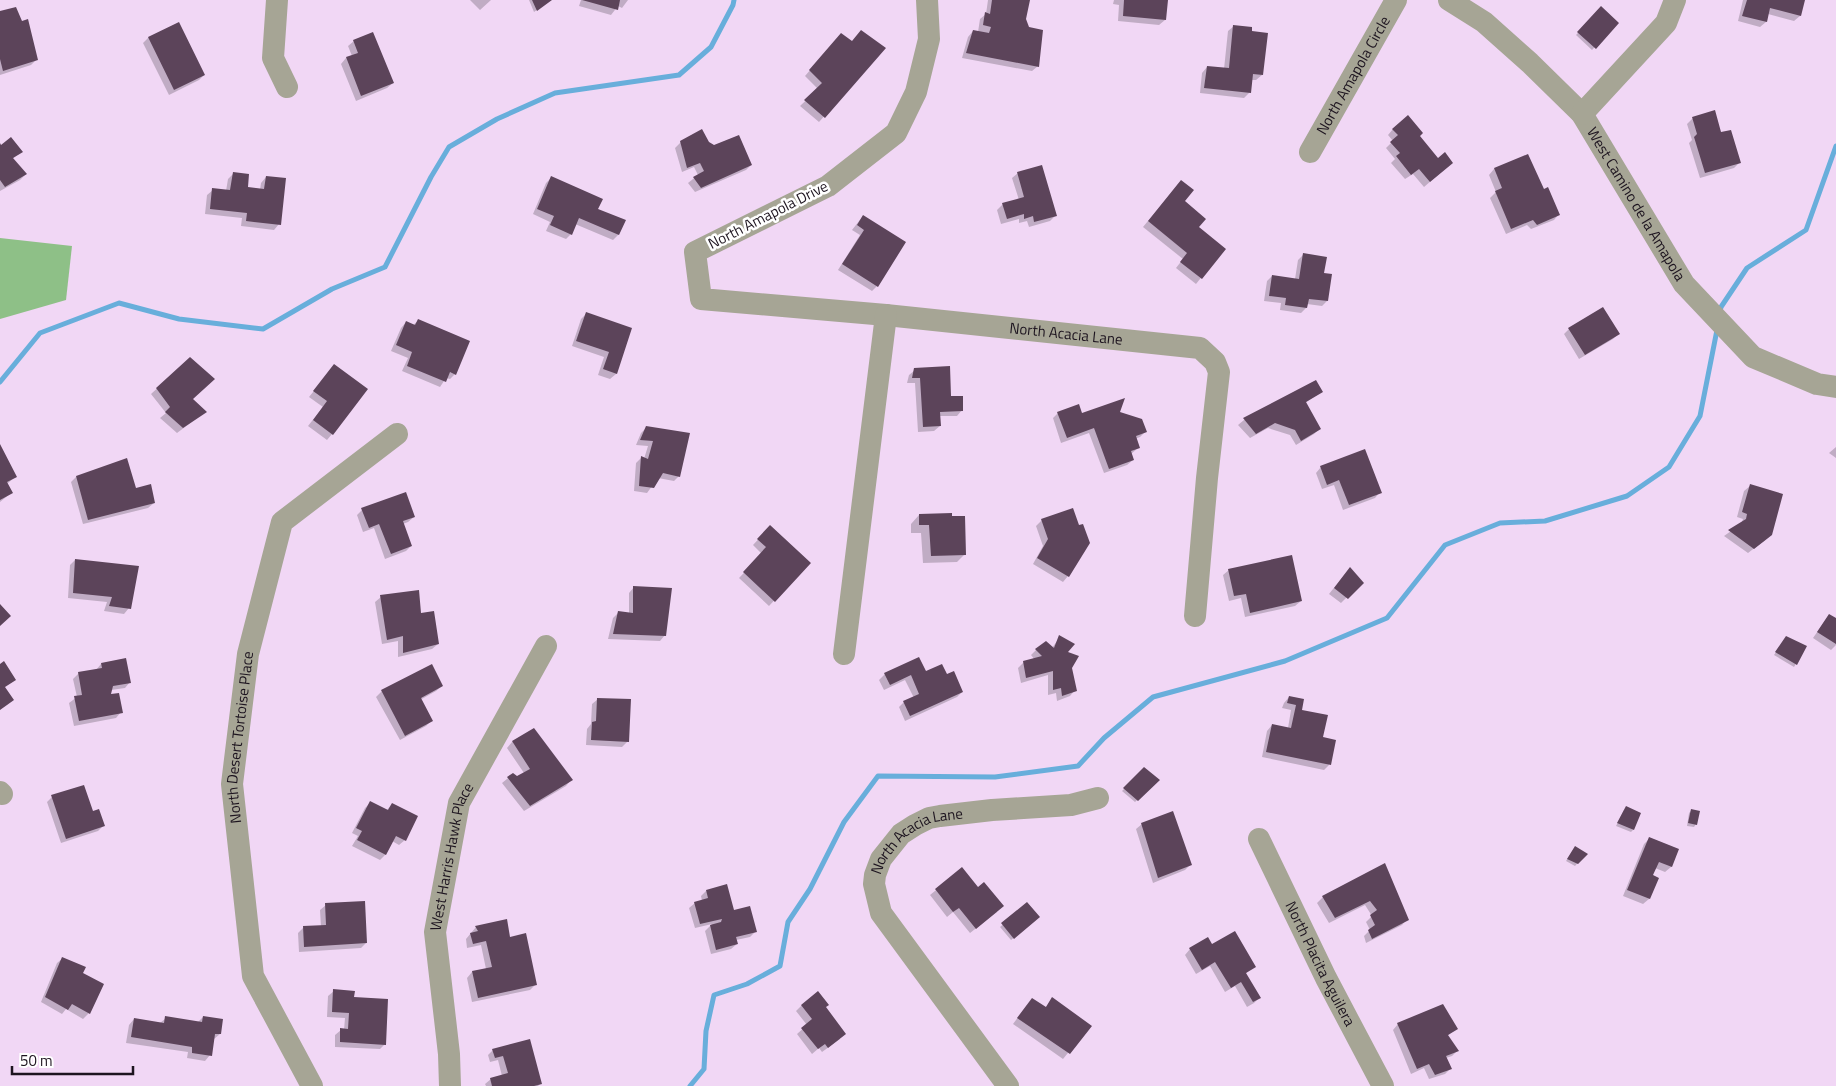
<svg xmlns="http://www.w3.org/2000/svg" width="1836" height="1086" viewBox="0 0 1836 1086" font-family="'Titillium Web',sans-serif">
	<rect width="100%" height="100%" fill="#f1d7f5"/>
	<path fill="#8ec087" d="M0 238 72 246 66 300 0 319Z"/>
	<path fill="#0003" d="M470 0H491L480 10Z
		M529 0H551L534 12Z
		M581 0H628L622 8 618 6 611 15 579 6Z
		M988 0H1029L1025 20 1038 66 1032 71 962 58 968 37 973 31 978 32 980 19 986 14Z
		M1114 0H1167L1165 20 1159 25 1118 21 1119 5 1113 4Z
		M1743 0H1804L1800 16 1794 21 1768 14 1766 22 1760 27 1738 21Z
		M1601 8 1618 23 1592 50 1576 35Z
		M0 12 36 60 31 65 0 75Z
		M178 23 204 75 199 80 169 95 143 43 148 38Z
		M1234 26 1262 75 1256 80H1251L1250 92 1244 98 1200 93 1202 73 1207 67 1224 69 1228 31Z
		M836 40 884 49 819 122 800 106 818 89 805 76Z
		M354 41 393 83 387 88 356 101 341 64 346 58 352 56 348 46Z
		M1714 112 1721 134 1740 162 1734 168 1700 178 1689 143 1692 140 1687 124 1692 119Z
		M1393 129 1418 137 1446 168 1424 187 1413 174 1405 179 1391 163 1395 159 1386 148 1393 141 1388 135Z
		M681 142H708L751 165 746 170 695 192 688 183 698 175 694 167 682 172 675 148Z
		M0 145 21 152 12 159 26 174 20 180 0 191Z
		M1528 155 1543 191 1559 214 1554 220 1531 229 1527 225 1506 234 1490 198 1496 192 1489 175 1494 169Z
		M1018 173 1056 215 1050 221 1029 227 1027 221 1019 223V219L1001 224 997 210 1003 204 1019 200 1012 178Z
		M233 174 247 188 260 190 261 183 266 177 279 224 274 230 241 226 242 218 205 214 207 195 213 190 226 191 228 179Z
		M551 178 597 209 624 221 618 235 613 240 575 224 571 234 566 239 546 231 550 222 533 214 546 183Z
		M1176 187 1198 227 1224 249 1196 284 1176 268 1183 259 1143 227Z
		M863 216 877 286 872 291 838 270 860 235 852 230Z
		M1303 255 1323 274 1327 301 1322 306 1307 304 1306 308 1301 313 1280 310 1281 303 1264 301 1267 281 1272 276 1295 279 1298 260Z
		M586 314 631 329 616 374 610 379 598 375 604 357 572 346 581 319Z
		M418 321 455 374 450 379 446 378 440 387 402 371 408 358 391 351 401 328 406 322 413 325Z
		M1569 329 1618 334 1613 339 1579 359 1564 334Z
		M190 358 191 399 205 412 177 433 160 418 166 413 151 394Z
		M334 366 332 434 327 440 308 426 323 407 309 397Z
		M915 370 950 398 962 410 957 416H939L940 426 934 431 918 432 915 383H907L909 375Z
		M1315 381 1321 392 1305 403 1319 429 1314 434 1296 445 1290 435 1268 428 1250 438 1238 425 1244 420Z
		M1058 413 1081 415 1119 413 1145 432 1140 437 1135 439 1138 448 1131 454 1133 460 1127 465 1104 473 1089 433 1061 443 1053 418Z
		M646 428 679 476 674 481 658 478 647 493 634 491 636 463 641 458 644 459 648 446 636 445 641 433Z
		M0 447 15 477 7 484 11 493 0 502Z
		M1836 447V458L1829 453Z
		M1321 467 1380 492 1375 498 1343 510 1334 485 1322 489 1316 473Z
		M76 477 154 503 148 508 83 524 71 482Z
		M1750 486 1765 540 1748 553 1724 536 1741 524 1743 519 1737 517 1744 491Z
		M362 510 414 517 408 522 403 524 411 546 406 551 385 559 374 528 363 532 357 515Z
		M919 515 965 554 957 562 923 563 921 533H911V524Z
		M1042 520 1068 576 1063 582 1033 564 1043 546 1036 526Z
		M770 527 809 563 769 606 739 578 762 554 753 545Z
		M75 560 129 608 124 614 104 611 107 602 68 598 70 565Z
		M1229 570 1301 601 1295 606 1245 617 1241 598 1229 601 1223 575Z
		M1345 574 1362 582 1341 603 1329 594Z
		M634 587 665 635 660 641 608 639 613 618 618 613H629V593Z
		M381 597 420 614 438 644 432 649 398 657V641L382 644 375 602Z
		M1829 615 1836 619V645L1831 650 1813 638Z
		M1060 637 1071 668 1075 690 1070 696 1057 701 1056 693 1048 695V675L1021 683 1018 668 1024 662 1035 660 1031 655 1036 650 1052 648Z
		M1784 640 1806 647 1794 667 1774 655Z
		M101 664 130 682 125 688 111 690 110 696 121 712 116 718 74 726 69 703 77 697 73 679 79 673 96 670Z
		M925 673 946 676 962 692 957 697 905 721 899 707 904 702 914 698 905 680 884 690 879 680 885 674Z
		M442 686 436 691 420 700 431 721 426 726 400 740 376 697 382 691Z
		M1289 697 1303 700 1301 711 1322 738 1329 765 1324 770 1262 757 1267 731 1272 725 1288 728 1291 710 1282 708 1284 703Z
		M598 699 628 741 622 747 586 745 587 729 591 724 592 704Z
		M534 729 571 780 566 786 524 811 502 783 513 774 517 778 524 773 507 748 512 742Z
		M1144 769 1158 780 1135 802 1122 791Z
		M52 797 92 813 103 826 98 831 61 843 47 802Z
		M370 803 387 810 392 804 405 840 399 845 392 841 385 855 380 860 352 846 358 836 352 833 365 808Z
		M1624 810 1633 830 1631 832 1616 826Z
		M1691 811 1696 824 1694 827 1687 826 1689 813Z
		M1142 824 1191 864 1185 870 1153 883 1136 829Z
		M1650 838 1678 850 1671 867 1665 872 1655 868 1651 876 1657 878 1649 899 1643 904 1623 896 1644 844Z
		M1573 850 1586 854 1575 866 1566 861Z
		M1384 865 1407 919 1402 925 1366 943 1364 936 1370 930 1366 922 1372 916 1365 905 1329 923 1317 903 1323 897Z
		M962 869 997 912 970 933 953 912 947 917 930 895Z
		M706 891 733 911 755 932 750 937 736 940 737 944 731 949 711 954 705 931 712 924 695 928 689 908 695 903 702 901 701 896Z
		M1027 904 1036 920 1011 940 1000 927Z
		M326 905 366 943 361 948 299 952 298 933 303 928 321 927 320 910Z
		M476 927 510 938 536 984 530 990 472 1002 467 978 472 972 486 969 481 945 467 948 466 939Z
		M1211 946 1254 966 1245 974 1259 998 1254 1003 1247 1007 1235 986 1225 992 1210 966 1196 974 1185 955 1190 949Z
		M63 958 81 974 102 985 89 1013 83 1019 66 1009 62 1014 41 1002 57 963Z
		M334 991 353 998 385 1044 380 1049 335 1047V1035L341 1030H344L345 1018 327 1017 328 996Z
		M1052 999 1090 1026 1063 1059 1013 1024 1027 1005 1045 1008Z
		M802 1005 824 1007 840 1039 822 1052 819 1048 812 1054 797 1034 807 1025 796 1011Z
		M203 1017 220 1034 214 1039 210 1055 205 1061 187 1058 188 1052 126 1043 129 1025 134 1019 160 1023 166 1018 197 1023Z
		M1398 1024 1456 1029 1447 1036 1457 1051 1452 1056 1446 1058 1450 1069 1445 1074 1429 1079 1424 1068 1411 1074 1393 1030Z
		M529 1040 541 1083 538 1086H486L485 1084 491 1079 502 1076 498 1060 490 1062 488 1055 493 1050Z"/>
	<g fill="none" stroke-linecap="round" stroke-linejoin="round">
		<path stroke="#68aedb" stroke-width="5" d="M1720 312 1721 307 1747 268 1806 230 1836 146
			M0 382 40 333 119 303 179 319 263 329 332 289 385 267 431 177 449 147 497 119 555 93 679 75 711 47 733 5 734 0
			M690 1086 704 1069 706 1031 714 995 747 984 780 966 788 922 810 889 844 822 878 776 995 777 1078 766 1104 738 1153 697 1285 661 1387 618 1445 545 1500 523 1545 521 1627 496 1669 467 1700 416 1717 330"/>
	</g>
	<path fill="#5c445a" d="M532 0H552L537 11Z
		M582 0H620L618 10Z
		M992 0H1030L1026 19 1029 27 1043 30 1039 67 966 53 973 30 989 33 991 27 983 25 985 12 990 14Z
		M1124 0H1168L1166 20 1123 16Z
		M1747 0H1805L1801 16 1770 8 1767 22 1742 16Z
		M1601 6 1619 23 1596 49 1577 32Z
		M16 7 22 21 28 19 38 60 3 71 0 59V11Z
		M179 22 205 75 174 90 148 37Z
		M1233 25 1252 27V31L1268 33 1263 75 1253 74 1251 93 1204 88 1207 66 1229 68Z
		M861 30 886 48 825 118 804 100 822 83 809 70 841 33 852 41Z
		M373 32 394 83 361 96 346 57 358 53 353 40Z
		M1715 110 1721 132 1731 130 1741 163 1705 173 1694 137 1697 134 1692 117Z
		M1408 115 1423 133 1420 136 1438 158 1445 152 1453 163 1430 182 1419 169 1411 175 1396 156 1400 153 1390 142 1398 135 1392 129Z
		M702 129 709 142 714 145 739 135 752 165 701 188 693 177 704 171 700 163 687 168 680 141Z
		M11 137 23 152 13 158 27 174 5 187 0 180V143L1 145Z
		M1528 154 1544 189 1548 187 1560 215 1537 225 1533 220 1511 229 1495 191 1502 188 1494 168Z
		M1042 165 1057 216 1034 222 1033 216 1024 219V214L1007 219 1002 203 1024 197 1017 172Z
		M233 172 249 174 248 187 264 189 266 176 286 178 281 225 246 221 247 213 210 209 212 188 230 190Z
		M551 176 603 199 598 209 626 220 619 235 579 218 572 235 550 225 554 216 537 209Z
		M1181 180 1194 190 1185 201 1206 219 1199 227 1226 249 1202 279 1180 262 1187 253 1148 221Z
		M863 215 906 242 878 287 842 264 864 230 857 225Z
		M1303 253 1327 257 1324 273 1332 274 1328 301 1309 299 1307 308 1285 305 1286 298 1269 296 1272 275 1299 279Z
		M1603 307 1620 334 1585 355 1568 328Z
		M586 312 632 328 617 374 603 369 609 352 576 341Z
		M418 319 470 341 456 375 450 372 446 382 407 366 412 352 396 345 406 321 415 325Z
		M190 357 215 379 193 399 207 412 183 428 165 412 170 407 156 388Z
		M334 364 368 389 333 435 313 420 327 401 313 391Z
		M950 366 951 396H963V411L940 412 941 426 923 427 920 378H912L914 368Z
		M1316 380 1323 392 1306 402 1321 429 1301 441 1295 430 1275 423 1256 434 1243 418Z
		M1125 398 1120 412 1142 419 1147 432 1136 436 1140 448 1131 451 1134 460 1109 469 1094 428 1067 438 1057 412 1079 404 1082 413Z
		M646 426 690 433 680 477 663 473 654 488 639 486 641 456 648 459 653 441 640 440Z
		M0 444 17 477 7 482 13 493 0 500Z
		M1365 449 1382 493 1349 505 1339 480 1327 485 1320 466Z
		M127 458 136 488 151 484 155 503 88 520 76 476Z
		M1750 484 1783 494 1772 535 1754 549 1728 530 1746 519 1747 514 1742 512Z
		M406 492 415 517 403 521 412 546 391 554 379 524 369 528 361 508Z
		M1073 508 1079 525 1083 524 1090 543 1069 577 1037 558 1048 539 1041 519Z
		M952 513V516H965L966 555 931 556 929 525H919V514Z
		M770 525 811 563 775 602 743 572 766 547 757 539Z
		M1292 555 1302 601 1250 613 1246 594 1234 596 1228 569Z
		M75 559 139 566 131 609 109 606 112 597 73 593Z
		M1350 567 1364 583 1348 599 1334 588Z
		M633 586 672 588 666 636 613 634 618 611 633 613Z
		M419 590 421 613 434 611 439 644 403 653V636L387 640 380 595Z
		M0 604 11 616 0 626Z
		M1829 614 1836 618V644L1817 632Z
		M1059 635 1075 644 1068 652 1079 656 1072 668 1077 691 1062 696 1061 688 1053 690V671L1026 678 1023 661 1042 656 1035 649 1046 641 1054 648Z
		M1786 636 1807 646 1797 665 1775 652Z
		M919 657 926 671 942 664 947 674 954 671 963 692 910 716 903 701 919 694 911 675 890 685 884 673Z
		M126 658 131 683 113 686 111 694 119 693 123 713 79 721 74 696 82 695 78 672 102 668 101 663Z
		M4 661 16 680 5 687 14 700 0 710V664Z
		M432 664 443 686 421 698 433 721 405 736 381 690Z
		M1289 696 1304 699 1302 710 1328 715 1323 737 1336 740 1331 765 1266 752 1272 724 1291 728 1296 705 1287 703Z
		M597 698 631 699 629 742 591 740 592 722 596 721Z
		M534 728 573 780 530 806 507 777 513 773 517 776 530 769 512 741Z
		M1144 767 1160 780 1138 801 1123 788Z
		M84 785 93 811 99 809 105 826 66 839 51 795Z
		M370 801 388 810 392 803 418 816 406 841 396 836 386 855 357 840 362 831 356 828Z
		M1626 806 1641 813 1634 830 1617 823Z
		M1691 809 1700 811 1697 825 1688 823Z
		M1173 811 1192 865 1158 878 1141 823Z
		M1649 837 1679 849 1672 867 1659 862 1653 875 1659 878 1650 899 1627 890Z
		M1575 846 1588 854 1578 864 1567 859Z
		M1385 863 1409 920 1372 939 1368 930 1375 925 1370 915 1377 910 1370 901 1335 918 1322 896Z
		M962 867 978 887 984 882 1004 906 976 929 959 908 953 912 935 889Z
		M727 884 734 910 750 906 757 932 736 937 738 944 716 950 710 925 721 922 722 919 700 924 694 902 708 898 706 890Z
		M365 901 367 943 304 947 303 926 326 925 325 903Z
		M1027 902 1040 917 1014 939 1001 923Z
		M507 919 510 937 526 933 537 985 478 998 472 971 492 967 486 941 473 944 470 933 478 931 475 926Z
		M1235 931 1256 967 1246 973 1261 998 1253 1002 1241 982 1231 988 1215 962 1202 970 1189 948 1208 937 1212 944Z
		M62 957 86 967 83 973 104 984 90 1014 72 1004 68 1010 45 997Z
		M333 989 355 991 354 997 388 999 386 1045 340 1042V1028L348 1029 349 1013 332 1012Z
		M818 991 829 1005 826 1007 846 1034 828 1048 825 1044 818 1049 801 1028 812 1019 801 1005Z
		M1052 997 1092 1026 1070 1054 1017 1018 1032 998 1046 1007Z
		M1443 1004 1458 1029 1448 1035 1459 1051 1446 1056 1452 1069 1435 1075 1429 1064 1417 1069 1397 1023Z
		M165 1016 202 1022 203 1016 223 1019 221 1034H215L212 1056 192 1053V1047L131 1037 134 1018 164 1023Z
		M530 1039 542 1084 534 1086H492L490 1078 508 1073 503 1056 495 1058 492 1049Z"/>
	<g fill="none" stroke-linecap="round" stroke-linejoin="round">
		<g stroke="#a6a595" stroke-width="22">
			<path d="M277 0 273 58 287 87"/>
			<path id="s1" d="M927 0 929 39 916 92 896 133 828 186 695 252 701 299 886 315 1200 348 1215 362 1219 372 1207 478 1195 616"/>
			<path id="s2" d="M1449 0 1484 22 1530 63 1582 114 1684 284 1753 357 1817 384 1836 387"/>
			<path d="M1582 114 1666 23 1675 0"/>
			<path id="s3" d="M1310 152 1396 0"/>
			<path d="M844 654 886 315"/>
			<path d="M0 792 2 794"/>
			<path id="s4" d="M1259 839 1326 978 1383 1086"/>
			<path id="s5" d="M312 1086 253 976 232 784 248 654 282 522 397 434"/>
			<path id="s6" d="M450 1086 449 1054 435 932 459 803 546 646"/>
			<path id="s7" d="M1008 1086 881 913 874 884 875 875 881 859 901 834 915 825 929 818 940 816 992 810 1071 805 1098 798"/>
		</g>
	</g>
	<g text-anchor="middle" stroke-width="5" stroke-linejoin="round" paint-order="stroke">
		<g font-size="15" fill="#1d141f" stroke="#fff">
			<text dy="5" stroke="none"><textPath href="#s3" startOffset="88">North Amapola Circle</textPath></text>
			<text dy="5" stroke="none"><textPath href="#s2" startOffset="281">West Camino de la Amapola</textPath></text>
			<text transform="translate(768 215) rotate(-27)" y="5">North Amapola Drive</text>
			<text dy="5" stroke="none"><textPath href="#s1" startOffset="788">North Acacia Lane</textPath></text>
			<text dy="5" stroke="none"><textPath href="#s5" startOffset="365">North Desert Tortoise Place</textPath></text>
			<text dy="5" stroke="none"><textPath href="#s7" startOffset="312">North Acacia Lane</textPath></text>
			<text dy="5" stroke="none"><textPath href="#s6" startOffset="232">West Harris Hawk Place</textPath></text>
			<text dy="5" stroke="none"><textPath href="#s4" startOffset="139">North Placita Aguilera</textPath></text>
		</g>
	</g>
	<path d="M12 1066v8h121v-8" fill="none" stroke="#1d141f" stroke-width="2.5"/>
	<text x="20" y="1066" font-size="15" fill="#1d141f" stroke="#ffffff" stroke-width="4" paint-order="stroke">50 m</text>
</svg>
